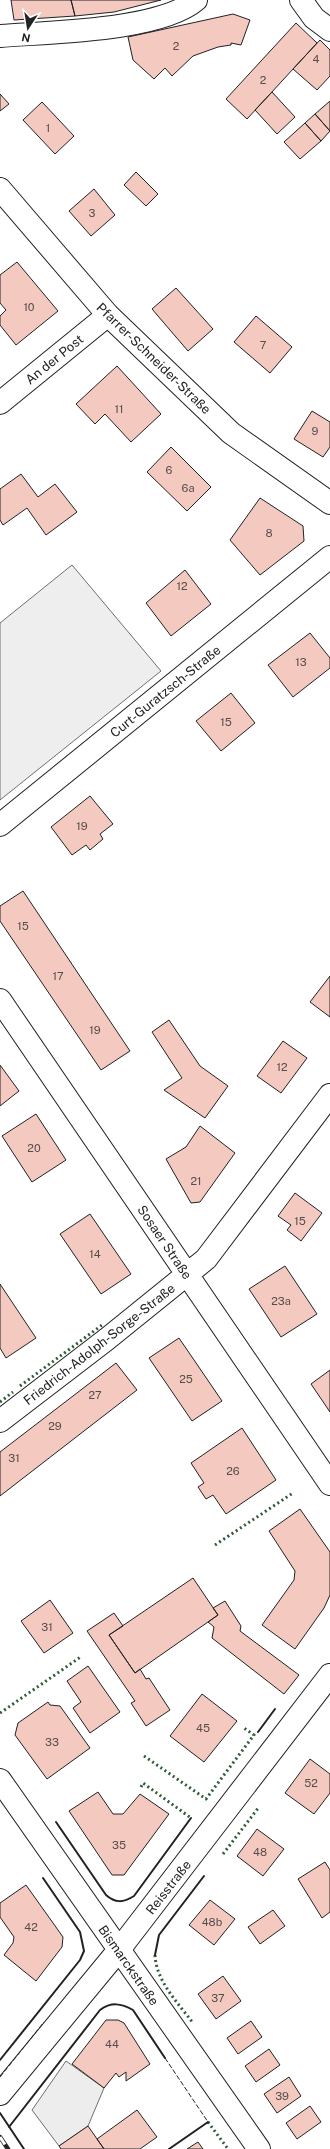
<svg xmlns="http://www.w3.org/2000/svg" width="330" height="2149" viewBox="0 0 330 2149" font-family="'Public Sans',sans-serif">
	<rect width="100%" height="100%" fill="#fff"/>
	<path fill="#eee" stroke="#6f6f6f" d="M72 565 161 671 0 800V623Z"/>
	<path fill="#ededed" stroke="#6f6f6f" d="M66 2061 104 2088 88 2126 59 2146 32 2110Z"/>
	<path fill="#f3c9c0" stroke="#222" d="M11 0H71L75 16 14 20Z
		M71 0H161L114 12 75 16Z
		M233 14 250 20 241 45 231 43V45L218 47 193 56 172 76 165 68 154 79 133 60 128 37Z
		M296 23 317 43 247 119 226 99Z
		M320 40 330 50V76L317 90 293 69Z
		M272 92 295 117 277 134 255 110Z
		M0 94 9 104 0 111Z
		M330 101V131L315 114Z
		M42 102 74 136 55 154 23 120Z
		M315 114 330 131 321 141 305 123Z
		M305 123 321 141 300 159 284 142Z
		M136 172 158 194 146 206 124 185Z
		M94 189 115 215 91 236 69 211Z
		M17 262 58 311 16 345 0 325V316L6 310 0 303V275Z
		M176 288 213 329 188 351 152 309Z
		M256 316 292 347 270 373 234 342Z
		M117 366 161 414 131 442 105 414 95 424 76 404Z
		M312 411 330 422V447L323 457 294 439Z
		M171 447 211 487 187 511 147 472Z
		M21 474 38 497 55 484 77 512 46 535 27 508 3 525 0 520V489Z
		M260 498 303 526 304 541 260 575 230 540Z
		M185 570 211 604 171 636 146 603Z
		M310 633 330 658V668L293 697 268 665Z
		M231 693 255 723 221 751 196 721Z
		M90 796 113 824 100 834 103 839 90 850 86 845 72 855 51 827Z
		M23 891 130 1051 101 1070 0 921V906Z
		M330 976V1017L310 1002Z
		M169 1020 200 1066 228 1086 205 1118 164 1090 182 1078 152 1032Z
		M283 1041 307 1058 281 1093 257 1076Z
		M0 1065 19 1091 0 1106Z
		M36 1114 66 1160 32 1182 2 1136Z
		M200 1126 235 1153 200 1202 191 1203 166 1159 186 1147Z
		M295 1193 322 1213 301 1241 287 1230 291 1225 278 1216Z
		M90 1214 131 1274 101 1294 60 1234Z
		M285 1266 317 1314 281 1337 249 1289Z
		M0 1284 36 1338 6 1358 0 1348Z
		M179 1338 222 1401 192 1421 149 1358Z
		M116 1363 137 1390 0 1496V1452Z
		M330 1370V1412L311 1384Z
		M242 1428 276 1480 226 1514 213 1495 206 1499 198 1487 204 1483 191 1463Z
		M300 1509 330 1552V1595L324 1608 295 1649 262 1625 294 1580 295 1571 269 1531Z
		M193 1578 218 1615 135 1673 109 1635Z
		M50 1600 73 1633 44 1653 21 1621Z
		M225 1601 241 1626 240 1631 299 1675 284 1694 212 1638 214 1627 208 1622 218 1615 213 1608Z
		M114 1613 123 1626 109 1635 135 1673 140 1669 146 1679 149 1678 170 1710 146 1726 131 1703 135 1701 87 1631Z
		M88 1666 120 1712 90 1733 73 1708 81 1702 67 1681Z
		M202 1694 237 1721 204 1762 170 1736Z
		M48 1702 50 1705 60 1706 90 1748 47 1779 15 1735 18 1723Z
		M310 1759 330 1774V1793L314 1814 285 1793Z
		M98 1792 113 1814H123L140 1794 169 1814 124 1875H112L69 1811Z
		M257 1829 284 1849 263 1876 237 1856Z
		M325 1862 330 1870V1912L322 1918 298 1879Z
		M26 1885 63 1937 62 1947 36 1981 4 1955 13 1943 14 1937 0 1917V1903Z
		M210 1900 235 1919 214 1945 189 1925Z
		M273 1910 285 1926 260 1944 248 1927Z
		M223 1976 241 2001 216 2019 198 1994Z
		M106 2020H118L124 2023 150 2064 126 2081V2072L119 2077 116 2073 104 2088 72 2064Z
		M251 2021 262 2037 238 2054 227 2038Z
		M269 2049 280 2065 256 2082 245 2066Z
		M289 2077 301 2096 277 2113 264 2094Z
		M310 2106 321 2122 297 2139 286 2123Z
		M137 2110 157 2137 140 2149H104L97 2139Z
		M88 2126 104 2149H61L59 2146Z
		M198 2142 203 2149H187Z"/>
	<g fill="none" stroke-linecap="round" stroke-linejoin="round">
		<defs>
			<path id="minor" d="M301 0 314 18 330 30
				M0 36C49 32 160 31 196 0
				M0 189 108 315 231 433 330 503
				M0 403 108 315
				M0 825 330 557
				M0 1000 330 1484
				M0 1421 107 1339 206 1259 330 1095
				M0 1780 259 2149
				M0 2094 118 1951 330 1675"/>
		</defs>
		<use href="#minor" stroke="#222" stroke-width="24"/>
		<use href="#minor" stroke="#fff" stroke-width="22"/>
		<defs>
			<path id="rail" d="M0 2137 8 2149"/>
		</defs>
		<use href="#rail" stroke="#222" stroke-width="4.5"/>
		<use href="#rail" stroke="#fff" stroke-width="3" stroke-dasharray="9" stroke-linecap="butt"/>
		<path stroke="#2f5e38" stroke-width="3" stroke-dasharray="2 3" stroke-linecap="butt" d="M20 1386 102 1325
			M0 1402 13 1392
			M215 1545 293 1493
			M0 1713 82 1656
			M144 1756 206 1799 254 1735 244 1728
			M141 1787 143 1783 191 1818
			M223 1854 259 1807
			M155 1955C156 1981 178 2003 193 2023
			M208 2122 228 2149"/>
		<path stroke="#222" stroke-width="1" stroke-dasharray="5 2" stroke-linecap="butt" d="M165 2058 208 2122
			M0 2077 44 2022"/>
		<path stroke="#222" stroke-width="2" d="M258 1732 275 1709
			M56 1822 106 1895C115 1903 123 1903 134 1896L191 1818
			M155 1955 159 1935 204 1876
			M0 2060 80 1960 84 1951 80 1932 43 1878
			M0 2113 24 2149
			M9 2127 100 2010C111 2002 121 2003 133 2010L165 2058
			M169 2149 208 2122"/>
	</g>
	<g text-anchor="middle" stroke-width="3" stroke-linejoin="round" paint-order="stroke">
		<g font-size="11" fill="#564c4a">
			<text x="176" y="50">2</text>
			<text x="316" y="63">4</text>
			<text x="263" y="84">2</text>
			<text x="48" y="132">1</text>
			<text x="92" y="217">3</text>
			<text x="29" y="311">10</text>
			<text x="263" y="349">7</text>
			<text x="119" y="413">11</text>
			<text x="315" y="435">9</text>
			<text x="169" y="474">6</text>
			<text x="188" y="492">6a</text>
			<text x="269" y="537">8</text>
			<text x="182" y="590">12</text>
			<text x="301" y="666">13</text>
			<text x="226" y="726">15</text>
			<text x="82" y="830">19</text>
			<text x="23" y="930">15</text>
			<text x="58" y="980">17</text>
			<text x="95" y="1034">19</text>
			<text x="282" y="1071">12</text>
			<text x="34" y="1152">20</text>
			<text x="196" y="1185">21</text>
			<text x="300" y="1225">15</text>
			<text x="95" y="1258">14</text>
			<text x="281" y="1305">23a</text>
			<text x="186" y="1383">25</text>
			<text x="95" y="1399">27</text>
			<text x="55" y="1430">29</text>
			<text x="14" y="1462">31</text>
			<text x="233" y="1475">26</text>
			<text x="47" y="1631">31</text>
			<text x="203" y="1732">45</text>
			<text x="52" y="1746">33</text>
			<text x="311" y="1787">52</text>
			<text x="119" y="1849">35</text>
			<text x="260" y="1856">48</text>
			<text x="212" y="1926">48b</text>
			<text x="31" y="1931">42</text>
			<text x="218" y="2002">37</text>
			<text x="112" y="2048">44</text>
			<text x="282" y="2100">39</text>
		</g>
		<g font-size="13" fill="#222" stroke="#fff">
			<text transform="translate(154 358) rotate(44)" y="5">Pfarrer-Schneider-Straße</text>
			<text transform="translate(54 359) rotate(-39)" y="5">An der Post</text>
			<text transform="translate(165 691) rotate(-39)" y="5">Curt-Guratzsch-Straße</text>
			<text transform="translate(165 1242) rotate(56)" y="5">Sosaer Straße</text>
			<text transform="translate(99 1344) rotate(-38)" y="5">Friedrich-Adolph-Sorge-Straße</text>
			<text transform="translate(168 1887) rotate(-52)" y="5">Reisstraße</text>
			<text transform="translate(129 1965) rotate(55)" y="5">Bismarckstraße</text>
		</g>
	</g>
	<g transform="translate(28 28) rotate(192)" stroke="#ffffff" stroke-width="3" paint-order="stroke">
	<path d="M0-3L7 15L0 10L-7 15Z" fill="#222222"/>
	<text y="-6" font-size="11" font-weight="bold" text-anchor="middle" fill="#222222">N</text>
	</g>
</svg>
